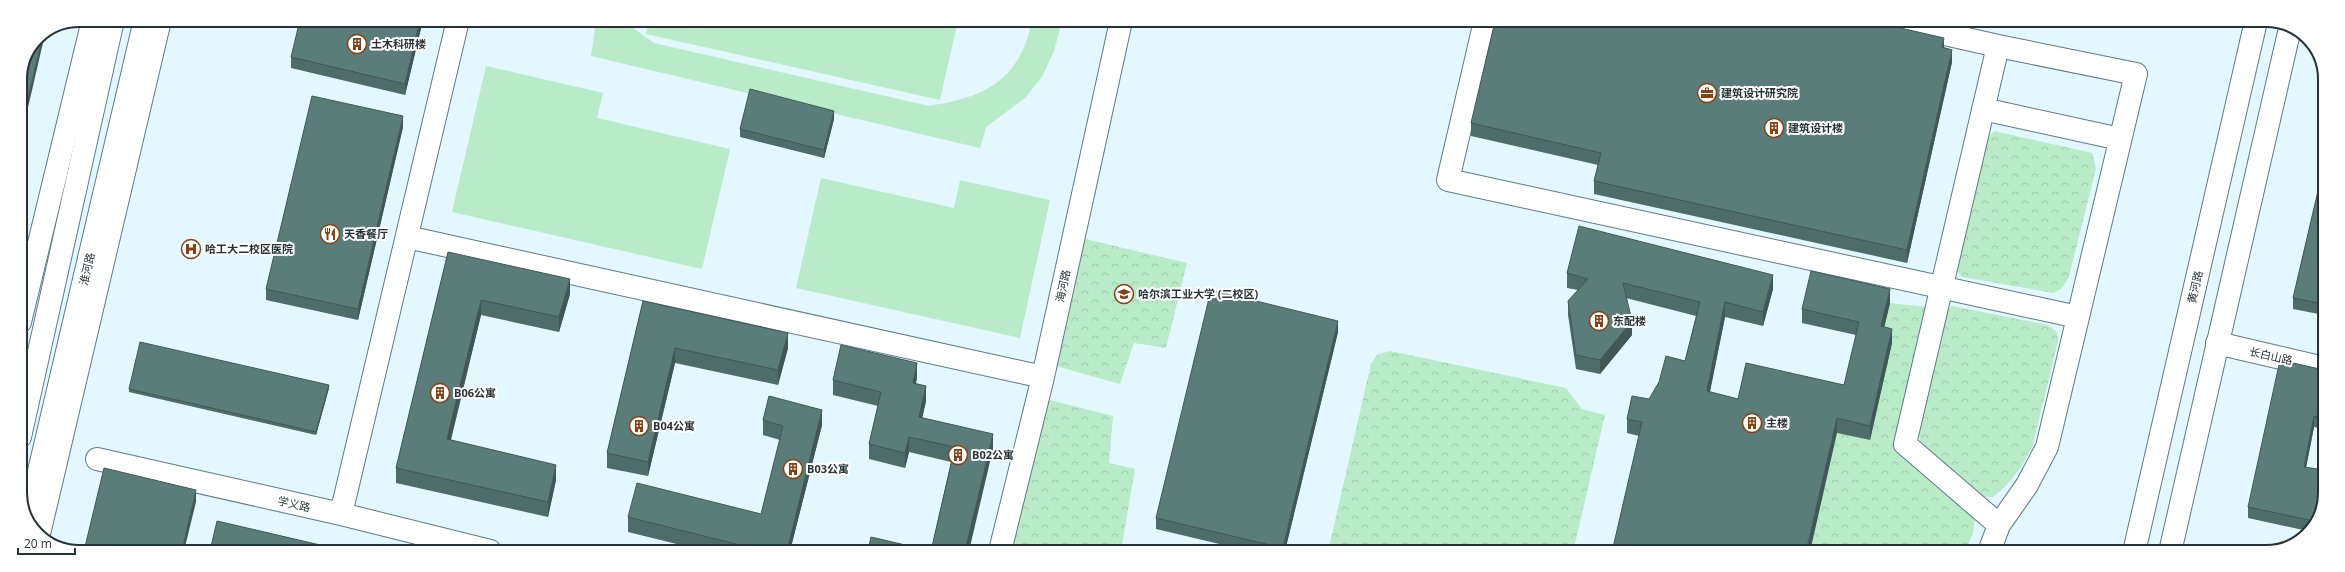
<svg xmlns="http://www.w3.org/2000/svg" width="2345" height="572" viewBox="0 0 2345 572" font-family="'Open Sans','Noto Sans SC',sans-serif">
	<defs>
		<pattern id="park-crowns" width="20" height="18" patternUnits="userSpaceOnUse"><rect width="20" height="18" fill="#baebc8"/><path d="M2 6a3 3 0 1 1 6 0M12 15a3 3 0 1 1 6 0" fill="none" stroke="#a0caac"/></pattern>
	</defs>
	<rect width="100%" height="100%" fill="#e3f7fe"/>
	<path fill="#baebc8" d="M589 20H622L654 43 929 106C986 97 1019 81 1032 21H1062L1054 51 1042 77 1025 98 986 127 980 148 591 56 595 30Z
		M649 20H958L940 100 646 34Z
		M486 66 603 93 597 118 730 149 702 269 452 212Z
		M821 178 954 208 960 180 1050 200 1020 338 796 288Z"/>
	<path fill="url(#park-crowns)" d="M1994 131 2092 153 2096 168 2069 277 2062 288 2054 293 1962 277 1955 269 1986 141Z
		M1081 238 1187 263 1166 348 1134 343 1120 384 1052 365Z
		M1890 303 1927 307 1895 450 1975 518 1973 533 1965 552H1810L1837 433 1870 440 1892 343 1881 341Z
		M1952 306 2048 325 2057 332 2058 341 2033 444 2022 466 2005 487 1993 497H1982L1920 441 1918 423 1945 312Z
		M1390 351 1566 388 1582 409 1605 415 1573 552 1330 551 1329 547 1371 364 1377 355Z
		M1042 398 1113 416 1109 463 1135 469 1121 551H1124H1009Z"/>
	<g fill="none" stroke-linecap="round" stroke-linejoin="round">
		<defs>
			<path id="minor" d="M1485 21 1448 180 2078 317
				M1887 21 1998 46 1905 444 1999 525
				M1983 109 2120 139
				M407 237 1043 377
				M20 322 93 20
				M2217 343 2324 368
				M97 459 341 514 490 551
				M341 514 458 20
				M39 534 160 20
				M1000 551 1043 377 1121 21
				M1989 552 1999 525 2027 485 2047 447 2136 74 1998 46"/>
			<path id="major" d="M20 437 113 20
				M28 518 145 20
				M2134 552 2256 21
				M2170 552 2290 28"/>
		</defs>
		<use href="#minor" stroke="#5d7b86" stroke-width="24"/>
		<use href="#major" stroke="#5d7b86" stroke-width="24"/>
		<use href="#minor" stroke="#fff" stroke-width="22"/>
		<use href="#major" stroke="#fff" stroke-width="22"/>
	</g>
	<path fill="#4e6c69" d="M423 20 405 95 291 68V57Z
		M1944 48 1952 62 1907 263 1594 194V181L1598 165 1471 136V123Z
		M834 119 824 158 740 137V129Z
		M403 127 358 320 266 300V289Z
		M2325 161 2324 315 2293 309V298Z
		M448 252 570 294 559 332 481 315 451 440 556 480 548 517 396 483V468Z
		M1567 273 1773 289 1763 326 1725 317 1710 392 1738 399 1844 385 1856 335 1802 323V309L1890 303 1884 327 1892 343 1870 440 1837 433 1639 436 1627 433V419L1649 399 1685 361 1696 316 1626 298 1632 335 1600 374 1576 369 1568 315V301L1578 290 1567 288Z
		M643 301 788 348 778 385 675 363 648 476 607 468V453Z
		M1338 332 1285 551H1249L1156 529V518Z
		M2324 370V429L2314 427 2306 467 2324 505 2308 531 2248 518V507Z
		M917 377 916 384 926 401 922 418 993 449 931 551 951 462 909 452 905 468 869 459V444L878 406 833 395V380Z
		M329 388 316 435 129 392V389Z
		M763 420 822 425 790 551H705L628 532V517L761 514 780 440 763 435Z"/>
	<path fill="#405855" d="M420 20H423L405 95V84Z
		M45 34 20 142V131L43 35Z
		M1944 38V50L1942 47Z
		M1952 50V62L1907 263V250Z
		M834 111V119L824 158V150Z
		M403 116V127L358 320V309Z
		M1773 275V289L1763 326V312Z
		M570 279V294L559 332V317Z
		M1890 289V303L1881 341V326Z
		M481 300V315L447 454V439Z
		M1725 302V317L1707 405V391Z
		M1338 321V332L1285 551H1283V548Z
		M1632 321V335L1600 374V360Z
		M1892 329V343L1870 440V426Z
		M788 333V348L778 385V370Z
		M675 348V363L648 476V462Z
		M917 363V377L913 398V383Z
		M329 385V388L316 435V432Z
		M926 386V401L919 432V417Z
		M822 410V425L790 551H787Z
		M2314 416V427L2304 478V467Z
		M1837 418V433L1810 552H1806Z
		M993 434V449L969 551H965Z
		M909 437V452L905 468V453Z
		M556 465V480L548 517V502Z
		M196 490V502L184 551H182Z"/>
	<path fill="#5b7d7a" stroke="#405855" d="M300 20H420L405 84 291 57Z
		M1495 21H1870L1944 38 1942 47 1952 50 1907 250 1594 181 1601 153 1471 123Z
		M43 35 20 131V79L37 37Z
		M750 89 834 111 824 150 740 129Z
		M312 96 403 116 358 309 266 289Z
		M2325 161 2324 304 2293 298Z
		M1579 226 1773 275 1763 312 1725 302 1707 391 1738 399 1746 363 1844 385 1859 322 1802 309 1811 271 1890 289 1881 326 1892 329 1870 426 1837 418 1806 552H1612L1642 422 1627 419 1632 396 1649 399 1659 382 1666 356 1685 361 1700 302 1623 283 1632 321 1600 360 1576 355 1568 301 1588 279 1567 273Z
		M448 252 570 279 559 317 481 300 447 439 556 465 548 502 396 468Z
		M1211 290 1338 321 1283 548 1156 518Z
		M643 301 788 333 778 370 675 348 648 462 607 453Z
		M140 342 329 385 316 432 129 389Z
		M841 345 917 363 913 383 926 386 919 417 993 434 965 551H868L871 537 931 551 955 447 909 437 905 453 869 444 881 392 833 380Z
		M2280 360 2324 370V418L2314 416 2304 467 2324 470V505L2314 521 2248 507Z
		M769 396 822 410 787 551H764L628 517 637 483 761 514 783 426 763 420Z
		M104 468 196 490 182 551H84Z
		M217 521 346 551H210Z"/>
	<defs>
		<symbol id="building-ring" viewBox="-11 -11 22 22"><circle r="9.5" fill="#fff" stroke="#864214" stroke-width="1.5"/><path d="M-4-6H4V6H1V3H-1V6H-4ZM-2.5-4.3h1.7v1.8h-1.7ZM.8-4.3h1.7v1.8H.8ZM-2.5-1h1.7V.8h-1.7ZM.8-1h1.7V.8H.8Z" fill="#864214"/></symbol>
		<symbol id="office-ring" viewBox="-11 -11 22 22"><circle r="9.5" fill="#fff" stroke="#864214" stroke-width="1.5"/><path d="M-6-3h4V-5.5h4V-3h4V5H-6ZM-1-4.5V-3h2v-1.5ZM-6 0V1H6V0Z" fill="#864214"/></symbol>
		<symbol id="restaurant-ring" viewBox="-11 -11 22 22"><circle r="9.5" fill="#fff" stroke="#864214" stroke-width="1.5"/><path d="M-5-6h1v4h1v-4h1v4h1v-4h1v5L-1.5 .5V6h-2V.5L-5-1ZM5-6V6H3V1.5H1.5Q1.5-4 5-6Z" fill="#864214"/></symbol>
		<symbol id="hospital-ring" viewBox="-11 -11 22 22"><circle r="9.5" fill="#fff" stroke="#864214" stroke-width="1.5"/><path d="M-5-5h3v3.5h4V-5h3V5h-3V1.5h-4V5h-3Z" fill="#864214"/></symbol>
		<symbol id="university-ring" viewBox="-11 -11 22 22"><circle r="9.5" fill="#fff" stroke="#864214" stroke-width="1.5"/><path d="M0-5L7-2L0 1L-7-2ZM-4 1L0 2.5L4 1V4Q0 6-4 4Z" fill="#864214"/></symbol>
	</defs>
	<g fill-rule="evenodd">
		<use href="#building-ring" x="346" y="33" width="22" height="22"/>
		<use href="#office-ring" x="1696" y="82" width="22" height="22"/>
		<use href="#building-ring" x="1763" y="117" width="22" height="22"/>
		<use href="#restaurant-ring" x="319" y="223" width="22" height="22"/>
		<use href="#hospital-ring" x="180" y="238" width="22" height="22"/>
		<use href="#university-ring" x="1113" y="283" width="22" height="22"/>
		<use href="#building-ring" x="1588" y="310" width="22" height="22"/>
		<use href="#building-ring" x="429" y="382" width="22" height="22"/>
		<use href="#building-ring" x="1741" y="412" width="22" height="22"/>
		<use href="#building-ring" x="628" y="415" width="22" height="22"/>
		<use href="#building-ring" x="947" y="444" width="22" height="22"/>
		<use href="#building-ring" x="782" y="458" width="22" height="22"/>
	</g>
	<g text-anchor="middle" stroke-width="4" stroke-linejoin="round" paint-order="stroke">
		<g font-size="11" font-weight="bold" fill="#253236" stroke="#fff" text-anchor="start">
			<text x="371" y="48">土木科研楼</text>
			<text x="1721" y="97">建筑设计研究院</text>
			<text x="1788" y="132">建筑设计楼</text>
			<text x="344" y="238">天香餐厅</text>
			<text x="205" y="253">哈工大二校区医院</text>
			<text x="1138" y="298">哈尔滨工业大学 (二校区)</text>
			<text x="1613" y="325">东配楼</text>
			<text x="454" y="397">B06公寓</text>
			<text x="1766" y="427">主楼</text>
			<text x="653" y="430">B04公寓</text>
			<text x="972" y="459">B02公寓</text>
			<text x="807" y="473">B03公寓</text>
		</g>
		<g font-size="11" fill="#253236" stroke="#fff">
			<text transform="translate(87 269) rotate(-77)" y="4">淮河路</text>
			<text transform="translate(1063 286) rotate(-78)" y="4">海河路</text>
			<text transform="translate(2195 287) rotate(-77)" y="4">黄河路</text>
			<text transform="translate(2271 356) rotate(13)" y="4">长白山路</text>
			<text transform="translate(294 504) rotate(13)" y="4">学义路</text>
		</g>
	</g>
	<path d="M0 0H2345V572H0ZM79 27H2266A52 52 0 0 1 2318 79V493A52 52 0 0 1 2266 545H79A52 52 0 0 1 27 493V79A52 52 0 0 1 79 27Z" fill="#fff" fill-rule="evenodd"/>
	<path fill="none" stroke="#253236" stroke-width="2" d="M79 27H2266A52 52 0 0 1 2318 79V493A52 52 0 0 1 2266 545H79A52 52 0 0 1 27 493V79A52 52 0 0 1 79 27Z"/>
	<path d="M18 548v6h57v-6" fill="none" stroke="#253236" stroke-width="2"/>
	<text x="24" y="548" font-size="12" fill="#253236" stroke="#ffffff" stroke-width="3" paint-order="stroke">20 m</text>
</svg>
